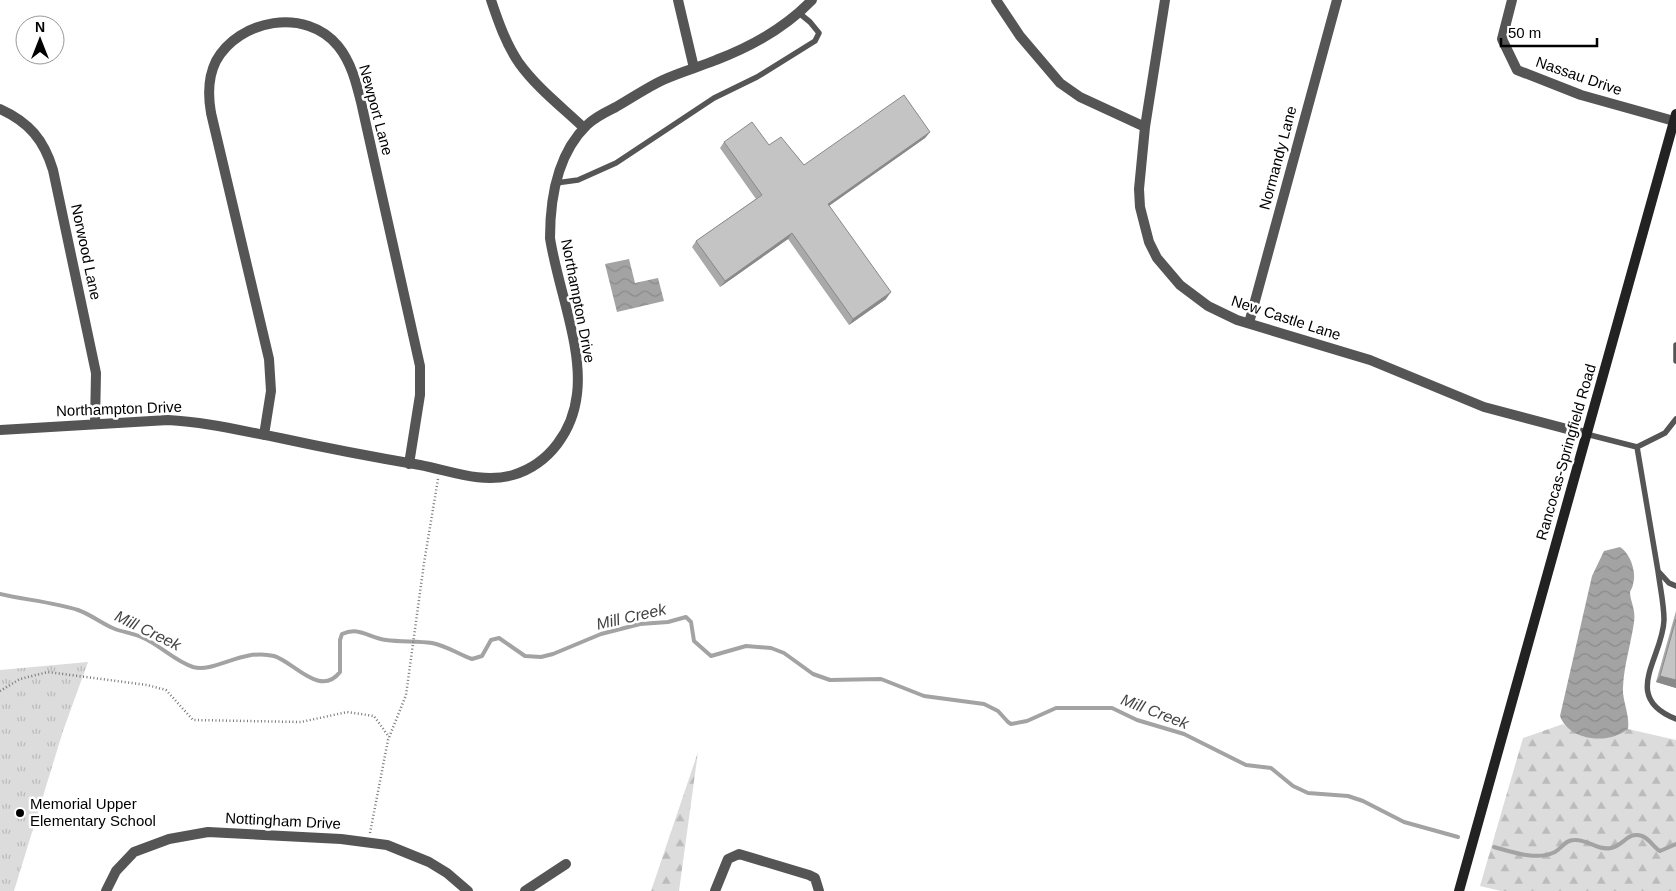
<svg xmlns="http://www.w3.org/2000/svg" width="1676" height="891" viewBox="0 0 1676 891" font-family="Helvetica,sans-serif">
	<defs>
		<pattern id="forest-firs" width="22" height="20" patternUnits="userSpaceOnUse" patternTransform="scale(1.25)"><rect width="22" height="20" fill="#dcdcdc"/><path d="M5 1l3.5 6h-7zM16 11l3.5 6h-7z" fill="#bbb"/></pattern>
		<pattern id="park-tufts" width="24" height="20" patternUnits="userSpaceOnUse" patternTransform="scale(1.25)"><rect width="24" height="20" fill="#dcdcdc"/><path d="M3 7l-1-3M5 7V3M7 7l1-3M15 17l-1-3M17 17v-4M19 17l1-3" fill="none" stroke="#bbb"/></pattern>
		<pattern id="water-waves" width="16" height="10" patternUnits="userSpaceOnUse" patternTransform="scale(1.25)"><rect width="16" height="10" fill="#a3a3a3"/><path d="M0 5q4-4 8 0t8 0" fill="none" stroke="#8b8b8b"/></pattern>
	</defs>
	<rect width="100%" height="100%" fill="#fff"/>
	<path fill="url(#forest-firs)" d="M1563 724C1581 739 1610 744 1628 729L1676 740V891H1501L1480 886 1523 738Z
		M698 752 679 891H651Z"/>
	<path fill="url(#park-tufts)" d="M88 662 63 731 14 891H0V670Z"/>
	<path fill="url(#water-waves)" d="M629 259 635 283 658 278 664 301 617 312 605 264Z
		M1620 547C1630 553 1637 572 1633 584 1633 587 1631 589 1630 592 1630 601 1636 609 1634 622 1631 644 1624 665 1623 687 1622 701 1630 714 1628 729 1609 745 1569 741 1560 716L1592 576 1604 551Z"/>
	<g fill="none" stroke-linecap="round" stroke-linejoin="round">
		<path stroke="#a3a3a3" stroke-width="4" d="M0 594C26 600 53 602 78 610 92 615 102 624 115 629 123 632 132 633 141 637 159 644 174 661 193 667 216 673 241 648 274 656 294 662 320 698 340 672V640L342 634C359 626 369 638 386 640 401 642 417 641 432 643 447 646 458 654 472 659L482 656 491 640 499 638 525 656 541 657 553 654 601 634 640 624 668 622 686 617 691 622 694 641 711 656 746 646 771 648 784 653 813 674 830 680 881 679 924 696 984 704 998 711 1008 722 1011 724 1027 721 1056 708H1112L1137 720 1184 734 1246 765 1271 768 1293 786 1308 793 1348 796 1363 801 1404 822 1458 837
			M1494 847C1512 852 1537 861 1555 852 1562 848 1565 840 1574 840 1588 839 1598 851 1611 848 1623 846 1628 831 1642 836 1650 839 1653 847 1660 851L1676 844"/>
		<path stroke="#777" stroke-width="2.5" stroke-dasharray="1 2.5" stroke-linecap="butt" d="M0 691 20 679 48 672 147 685 166 690 193 720 301 722 347 712 374 716 389 737
			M370 833 388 740 406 695 424 563 438 479"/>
		<path stroke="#555" stroke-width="5.5" d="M556 183 578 180 616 163 714 98 757 77 815 41 819 33 810 22 799 13
			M1676 345V361
			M1586 434 1637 447 1658 571 1669 583 1676 586
			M1637 447 1665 433 1676 419
			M1658 571C1660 587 1664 604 1664 620 1663 658 1620 697 1676 719"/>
		<path stroke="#555" stroke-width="10" d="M491 0C498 21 506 44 519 63 537 88 562 107 584 128
			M678 0 694 68
			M996 0 1020 36 1060 83 1080 97 1145 127
			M1165 0 1145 127 1139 189 1140 207 1149 242 1157 258 1180 285 1208 306 1237 320 1370 360 1484 407 1586 434
			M1512 0 1502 39 1517 70 1581 95 1674 121
			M0 109C29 122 44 140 53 170L96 373 95 424
			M1249 323 1337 0
			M0 430 168 420C206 422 242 431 280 438 326 448 373 457 420 465 451 471 482 484 513 475 550 464 573 430 577 394 583 347 557 285 550 238 550 198 557 154 587 125 595 117 606 112 616 107 632 98 646 88 663 80 680 72 699 67 716 60 753 46 785 28 812 0
			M264 435 271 391 269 359 211 113C208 96 208 77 216 61 239 19 306 7 338 46 351 62 356 82 361 102L420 366V395L409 464
			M106 891 116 871 134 852 169 839 208 832 341 839 387 845 429 862 447 873 468 891
			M525 891 566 864
			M715 891 728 859 739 854 809 875 815 878 819 891"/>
		<path stroke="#222" stroke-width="10" d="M1459 891 1676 114"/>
	</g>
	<path fill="#a9a9a9" d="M930 132 925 138 829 206 886 299 849 325 788 239 720 287 692 247 696 241 756 199 720 148 724 142 769 145 804 165Z
		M1676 611V688L1656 682Z"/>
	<path fill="#898989" d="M930 132 925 138 823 210 828 204Z
		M792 233 788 239 720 287 725 281Z
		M891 292 886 299 849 325 853 319Z
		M1660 676 1676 680V688L1656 682Z"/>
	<path fill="#c4c4c4" stroke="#898989" d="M904 95 930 132 828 204 891 292 853 319 792 233 725 281 696 241 762 195 724 142 752 122 769 145 781 137 804 165Z
		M1676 619V680L1660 676Z"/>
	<circle fill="#000" stroke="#fff" stroke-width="2" cx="20" cy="813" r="5"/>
	<g text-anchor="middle" stroke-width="5" stroke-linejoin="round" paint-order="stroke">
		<g font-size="15" fill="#000" stroke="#fff">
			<text transform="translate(1579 76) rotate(19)" y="5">Nassau Drive</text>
			<text transform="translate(376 110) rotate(75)" y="5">Newport Lane</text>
			<text transform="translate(1278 158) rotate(-75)" y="5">Normandy Lane</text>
			<text transform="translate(86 252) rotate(78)" y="5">Norwood Lane</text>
			<text transform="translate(578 301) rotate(79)" y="5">Northampton Drive</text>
			<text transform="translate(1286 318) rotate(18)" y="5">New Castle Lane</text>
			<text transform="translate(119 409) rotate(-2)" y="5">Northampton Drive</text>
			<text transform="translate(1566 452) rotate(-74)" y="5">Rancocas-Springfield Road</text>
			<text transform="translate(283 821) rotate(3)" y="5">Nottingham Drive</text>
		</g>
		<g font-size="15" fill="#000" stroke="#fff" text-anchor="start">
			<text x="30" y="809">Memorial Upper<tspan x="30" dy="17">Elementary School</tspan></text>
		</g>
		<g font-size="16" font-style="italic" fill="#444" stroke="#fff">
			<text transform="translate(631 616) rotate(-13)" y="6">Mill Creek</text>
			<text transform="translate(148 630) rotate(26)" y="6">Mill Creek</text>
			<text transform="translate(1155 711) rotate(21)" y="6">Mill Creek</text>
		</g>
	</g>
	<g transform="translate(40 40)"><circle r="24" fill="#ffffff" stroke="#999999"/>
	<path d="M0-4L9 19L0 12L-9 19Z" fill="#000000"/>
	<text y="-8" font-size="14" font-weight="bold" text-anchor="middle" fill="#000000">N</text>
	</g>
	<path d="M1501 38v8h96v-8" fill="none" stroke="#000000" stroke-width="2.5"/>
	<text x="1508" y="38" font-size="15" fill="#000000" stroke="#ffffff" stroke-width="4" paint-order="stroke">50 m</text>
</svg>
